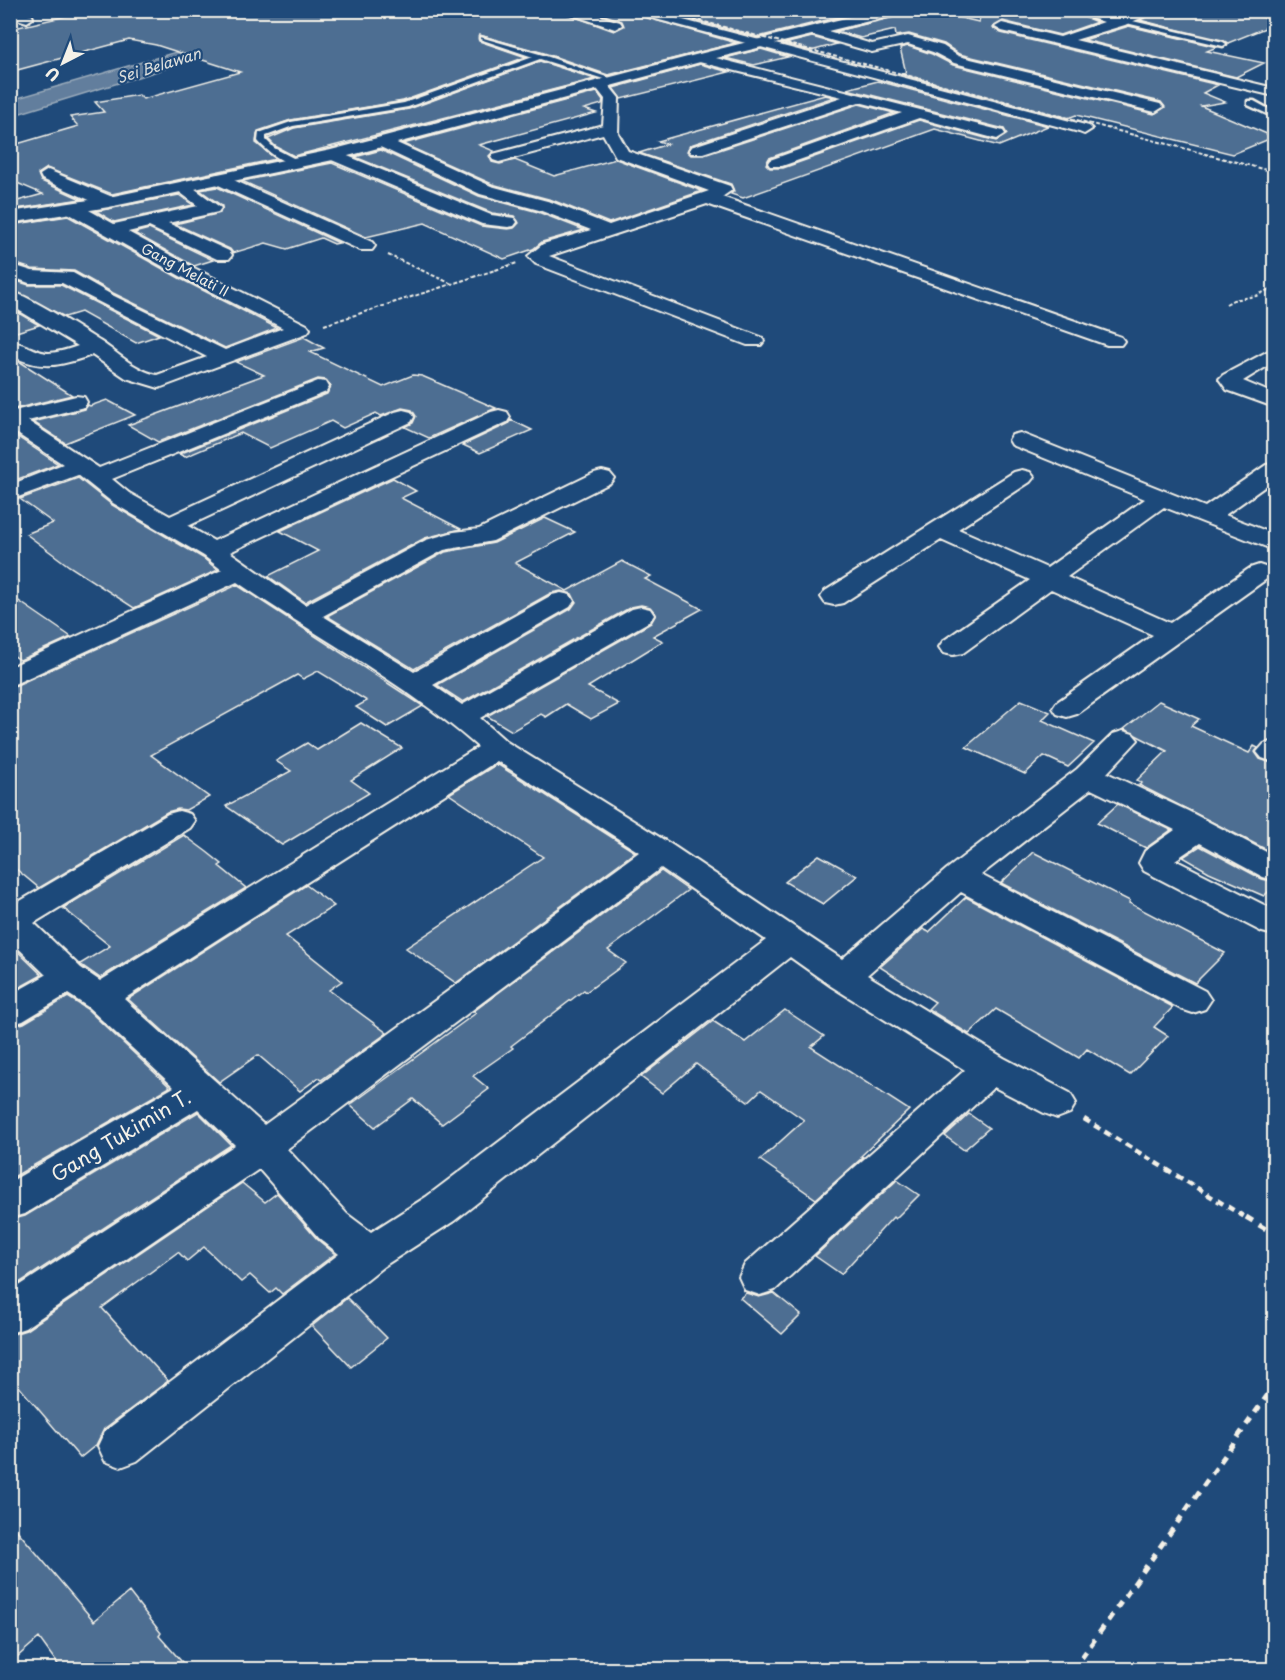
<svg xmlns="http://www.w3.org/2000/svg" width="1285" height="1680" viewBox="0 0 1285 1680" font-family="'Playpen Sans',sans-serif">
	<rect width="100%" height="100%" fill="#1f4a7a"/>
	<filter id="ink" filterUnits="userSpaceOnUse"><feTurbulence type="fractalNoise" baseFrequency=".0167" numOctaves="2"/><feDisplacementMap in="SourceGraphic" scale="12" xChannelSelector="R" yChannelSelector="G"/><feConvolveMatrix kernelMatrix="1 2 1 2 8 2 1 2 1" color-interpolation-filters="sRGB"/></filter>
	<g filter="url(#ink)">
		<path fill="#627e9d" stroke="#9cacbb" stroke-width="1.5" d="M239 46 11 116V100L190 48Z"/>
		<path fill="#4d6e92" stroke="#f4f1e8" stroke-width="1.5" d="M92 10H556L614 31 624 26 622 21 590 10H620L736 43 608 75 544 53 479 35V41L526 57 403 101 291 120 258 131 256 143 276 159 112 194 47 168 38 174 41 181 81 199 10 210V203L43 194 10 180V146L78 126 70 117 104 112 95 102 139 95 143 99 240 72 156 45 129 40 10 72V29Z
			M656 10H867L758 37Z
			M911 10H927L979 22 981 10H1066L1097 22 1060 35 1003 21 993 28 1001 33 1218 85 1203 93 1225 102 1201 106 1274 137 1233 154 1076 115 1068 118 900 74 906 73 900 48 908 46 932 54 953 65 1154 114 1165 107 1161 102 959 54 944 44 909 34 896 36 895 30 861 38 836 31 903 15Z
			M1160 10H1229L1275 20V24L1228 43 1140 20Z
			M1129 26 1217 47 1207 51 1264 63 1236 77 1084 40Z
			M812 37 837 44 811 51 784 44Z
			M761 49 788 57 754 65 725 58Z
			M540 61 595 79 294 156 275 146 268 139 294 128 409 109Z
			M700 64 729 72 621 99 613 88Z
			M878 81 1048 126 999 146 935 129 743 198 731 194 734 191 731 184 639 153 668 144 658 141 825 95 834 97 690 145 687 151 691 155H704L859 104 894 113 769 158 766 164 770 168H783L919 120 996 141 1007 134 1004 129 847 89Z
			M597 92 603 100 602 104 584 109 596 113 479 145 494 151 489 156 492 162 500 164 515 160 554 176 616 159 702 191 609 223 552 200 492 184 403 144Z
			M381 150 479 196 538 212 584 230 542 242 533 249 504 259 425 223 366 237 242 181 332 163 481 226 508 229 514 228 519 223 514 216 492 213 355 157Z
			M217 187 339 243 334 244 321 238 287 249 266 243 233 253 230 249 175 224 220 213 222 206 200 190Z
			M179 195 193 205 114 222 96 211Z
			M68 216 181 279 277 328 225 348 113 293 74 271 32 269 10 262V225Z
			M149 229 213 260 194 266 134 233Z
			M10 279 29 285H61L159 335 136 343 81 312 65 317 10 289Z
			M10 308 39 325 10 334Z
			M304 337 324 348 310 352 383 387 413 375 422 376 496 408 429 438 405 427 413 423 416 416 412 410 402 408 381 416 376 413 343 428 331 421 270 448 241 433 185 457 179 454 327 394 331 386 326 380 318 379 158 442 128 425 264 375 236 362Z
			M10 358 22 363 72 395 10 410Z
			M107 400 135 415 65 443 33 422 85 409 88 405 90 406Z
			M511 420 532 430 480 453 463 445 508 424Z
			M10 432 58 464 10 482Z
			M78 478 112 505 203 558 218 570 134 608 69 566 26 534 53 523 20 499Z
			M393 478 416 491 401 498 461 529 425 538 305 602 268 576 318 551 280 531Z
			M545 518 575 532 515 563 567 591 622 561 651 576 645 579 702 609 653 636 663 641 588 687 619 704 591 719 566 704 546 717 541 714 512 731 487 716 651 623 656 614 650 607 641 605 631 607 463 702 437 685 571 609 576 602 572 594 561 591 551 593 414 669 327 616 445 552 494 543Z
			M237 585 423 706 387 727 356 707 367 701 318 671 303 679 297 675 151 755 209 797 186 810 178 809 167 812 39 888 10 864V688Z
			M10 595 67 634 71 637 20 660 10 653Z
			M1021 700 1050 712 1042 720 1094 743 1068 767 1044 756 1025 774 966 747Z
			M1159 701 1199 719 1191 726 1249 753 1254 746 1258 748 1255 752 1260 759 1275 764V854L1139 785 1142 783 1137 780 1167 751 1124 729Z
			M361 723 402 748 351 780 369 793 282 845 226 806 291 771 276 761 307 743 317 750Z
			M497 764 635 852 456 983 406 948 543 857 449 794Z
			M1118 804 1171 830 1146 848 1097 823Z
			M184 835 207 852 222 864 219 866 246 888 100 978 80 964 110 946 63 908Z
			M1200 846 1262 879 1275 882V885L1264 896 1209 872 1183 857Z
			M1033 852 1130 901 1129 903 1225 953 1195 983 1001 883Z
			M819 855 857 876 823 904 785 882Z
			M661 871 688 890 608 950 626 963 586 992 584 990 511 1046 513 1048 473 1076 489 1089 442 1124 413 1099 375 1127 350 1105 476 1013 474 1011Z
			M306 885 334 906 286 936 342 981 329 990 387 1033 321 1080 318 1078 300 1091 258 1055 219 1082 128 999Z
			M966 897 1173 1007 1154 1027 1168 1036 1130 1075 1087 1049 1079 1058 996 1009 969 1034 928 1009 935 1002 880 967 923 929 929 932Z
			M10 944 42 975 13 991 10 988Z
			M68 997 87 1009 170 1087 10 1179V1027L24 1023Z
			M785 1010 824 1036 811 1047 909 1110 861 1156 863 1157 816 1199 760 1160 804 1120 761 1090 748 1102 696 1064 662 1093 641 1077 713 1021 745 1042Z
			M198 1112 231 1145 10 1289V1220L25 1216Z
			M969 1114 989 1128 964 1150 945 1136Z
			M897 1180 919 1195 895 1219 893 1217 841 1274 815 1256Z
			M242 1183 265 1202 277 1193 317 1239 335 1254 282 1294 276 1288 270 1293 250 1275 241 1282 204 1247 187 1261 178 1252 102 1308 168 1381 104 1429 96 1445 80 1458 10 1376V1335L26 1330Z
			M746 1293 759 1297 774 1293 801 1315 782 1334 740 1298Z
			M347 1298 387 1338 351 1367 312 1326Z
			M10 1522 94 1621 129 1592 161 1633 159 1636 189 1670H62L39 1638 10 1663Z"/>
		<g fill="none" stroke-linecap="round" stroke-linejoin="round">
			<defs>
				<path id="service" d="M1124 19 1223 42 1226 44 1223 46 1122 22Z
					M480 37 543 55 618 81 613 82 540 59 408 107 293 126 266 136V140L274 148 299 161V165C284 165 267 151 258 141L259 133 291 122 404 103 533 57 480 39Z
					M1248 101H1254L1274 112V117L1248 105Z"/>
				<path id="minor" d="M10 10 32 15 33 18 27 22 10 17Z
					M558 10H580L620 22 622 25 615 29Z
					M622 10H645L1089 126 1092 129 1084 134 1079 132Z
					M1068 10H1091L1117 17 1138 10H1158L1125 25 1075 40 1274 88V96L1002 31 995 27 1002 23 1060 37 1104 22Z
					M1259 10H1274V17Z
					M814 27 872 44 908 36 943 46 958 56 1160 104 1163 107 1155 112 954 63 933 52 908 44 872 52 809 34 807 31 809 28Z
					M700 54 1003 131 1005 134 997 139 919 118 782 166H770L768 163 770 160 902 113 859 102 703 153H691L689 150 691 147 842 97 695 61 693 58Z
					M601 81 606 82 619 98 618 133 628 151 730 186 732 190 722 197 1121 337 1124 341 1121 345H1107L707 204 549 256 761 337 764 341 761 345H747L536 264 528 256 543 244 591 230 539 210 480 194 376 145 374 142 376 139H388L491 186 551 202 609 225 709 191 616 157 603 134 499 162 493 160 491 157 493 154 603 125 605 99 594 85Z
					M333 150 491 215 514 218 517 222 514 226 508 227 482 224 327 158 325 155 327 152Z
					M48 170 115 198 118 202 115 206H103L42 179 40 175Z
					M220 174 372 242 375 246 372 250H360L214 183 212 179 214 175Z
					M181 182 187 183 221 208 218 212 168 223 229 251 232 255 229 259H217L149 227 128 232 196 269 307 325 310 329 307 333 159 388 126 378 92 355C60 366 42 371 10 355V341C47 350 37 360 78 346L10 305V291C30 296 82 330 101 342 119 354 135 370 157 375L207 357 62 283H29L10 276V264L32 271 73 273 112 295 225 350 283 328 182 277 66 212 63 208 66 204H78L114 224 198 206 173 187Z
					M1274 348V362L1243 381 1274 394V407L1227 390 1219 379 1223 375Z
					M318 381 326 382 329 387 326 392 112 479 129 493 170 516 395 412 403 410 411 412 414 417 411 422 188 526 214 541 491 412 499 410 507 412 510 417 507 422 230 552 305 605 426 540 454 532 479 529 594 473 602 471 610 473 614 478 610 483 493 541 444 550 323 616 414 672 552 595 561 593 570 595 574 601 570 607 433 685 462 705 632 609 641 607 650 609 654 615 650 621 480 718 507 742 672 845 842 959 947 869 1077 769 1113 734 1123 731 1133 734 1138 740 1107 773 1188 811 1274 856V880L1263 877 1200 843 1175 860 1274 910V935L1262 932 1144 871 1139 863 1145 851 1175 830 1091 789 981 875 1205 991 1211 1000 1205 1009 1193 1013 1181 1009 961 892 867 975 1004 1058 1070 1093 1076 1103 1070 1113 1057 1118 1044 1113 994 1087 775 1290 760 1295 745 1290 739 1277 745 1264 965 1070 831 986 790 957 454 1221 384 1266 137 1461 121 1467 105 1461 98 1446 105 1431 339 1254 319 1238 259 1169 25 1328 10 1333V1292L235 1145 198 1109 24 1214 10 1218V1182L174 1087 88 1007 68 994 23 1021 10 1025V995L46 975 10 940V907L168 814 179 811 190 814 195 821 190 828 34 923 81 968 100 981 478 747C405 683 317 637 237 582L10 686V667L222 570 204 556 113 503 78 475 10 500V485L63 464 10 429V412L76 396 84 397 87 402 84 407 28 421 99 468ZM497 761 639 852 264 1125 124 999ZM661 868 766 940 426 1197 371 1232 347 1214 287 1149Z
					M1020 433 1205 507 1266 465 1274 463V480L1225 515 1274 534V550L1164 507 1067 577 1170 623 1250 568 1259 565 1268 568 1272 573 1268 578 1077 714 1067 717 1057 714 1053 708 1057 702 1153 635 1051 589 963 653 953 655 943 653 939 647 943 641 1030 580 941 540 843 603 834 605 825 603 821 597 825 591 1014 472 1022 470 1030 472 1034 477 1030 482 958 529 1047 568 1145 499 1012 445 1009 440 1012 435Z
					M1274 741V762L1262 758 1257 752 1264 744Z"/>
				<path id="tertiary" d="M878 10H903L902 13 704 61 333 160 109 207 10 223V212L109 197 331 150 695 55Z"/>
			</defs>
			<use href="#service" stroke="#f4f1e8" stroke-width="5"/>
			<use href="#minor" stroke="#f4f1e8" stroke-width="4"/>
			<use href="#tertiary" stroke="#f4f1e8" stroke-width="5"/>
			<path stroke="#f4f1e8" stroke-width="2" stroke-dasharray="4 2" stroke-linecap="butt" d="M388 255 452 284
				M1226 304 1233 300 1256 296 1274 287
				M324 325 517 263"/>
			<path stroke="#f4f1e8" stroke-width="4.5" stroke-dasharray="7 5" stroke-linecap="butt" d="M1084 1119 1248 1219"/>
			<path stroke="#f4f1e8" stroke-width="5" stroke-dasharray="8 7" stroke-linecap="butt" d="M1246 1217 1274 1234
				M1073 1670 1274 1386"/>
			<use href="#service" fill="#1f4a7a" fill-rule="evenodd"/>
			<use href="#minor" fill="#1f4a7a" fill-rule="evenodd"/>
			<use href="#tertiary" fill="#1f4a7a" fill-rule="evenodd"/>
			<path stroke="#f4f1e8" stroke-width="2" stroke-dasharray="4 2" stroke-linecap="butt" d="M659 10 1274 172"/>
		</g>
	</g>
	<g text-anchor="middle" stroke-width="4.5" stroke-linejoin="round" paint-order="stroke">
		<g font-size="14" fill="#f4f1e8" stroke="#1f4a7a">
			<text transform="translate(185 270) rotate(28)" y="5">Gang Melati II</text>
		</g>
		<g font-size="15" font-style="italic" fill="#dee0dd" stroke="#1f4a7a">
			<text transform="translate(159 66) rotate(-17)" y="5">Sei Belawan</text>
		</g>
		<g font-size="20" fill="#f4f1e8" stroke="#1f4a7a">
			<text transform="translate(121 1136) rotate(-31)" y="7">Gang Tukimin T.</text>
		</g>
	</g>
	<rect width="1285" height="1680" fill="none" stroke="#1f4a7a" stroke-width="36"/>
	<rect x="18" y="18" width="1249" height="1644" fill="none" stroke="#f4f1e8" stroke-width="2" filter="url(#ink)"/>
	<g transform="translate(63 63) rotate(222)" stroke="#1f4a7a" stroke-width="4.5" paint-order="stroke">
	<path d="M0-4.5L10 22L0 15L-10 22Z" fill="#f4f1e8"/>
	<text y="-9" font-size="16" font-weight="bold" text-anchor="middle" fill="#f4f1e8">U</text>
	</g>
</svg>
